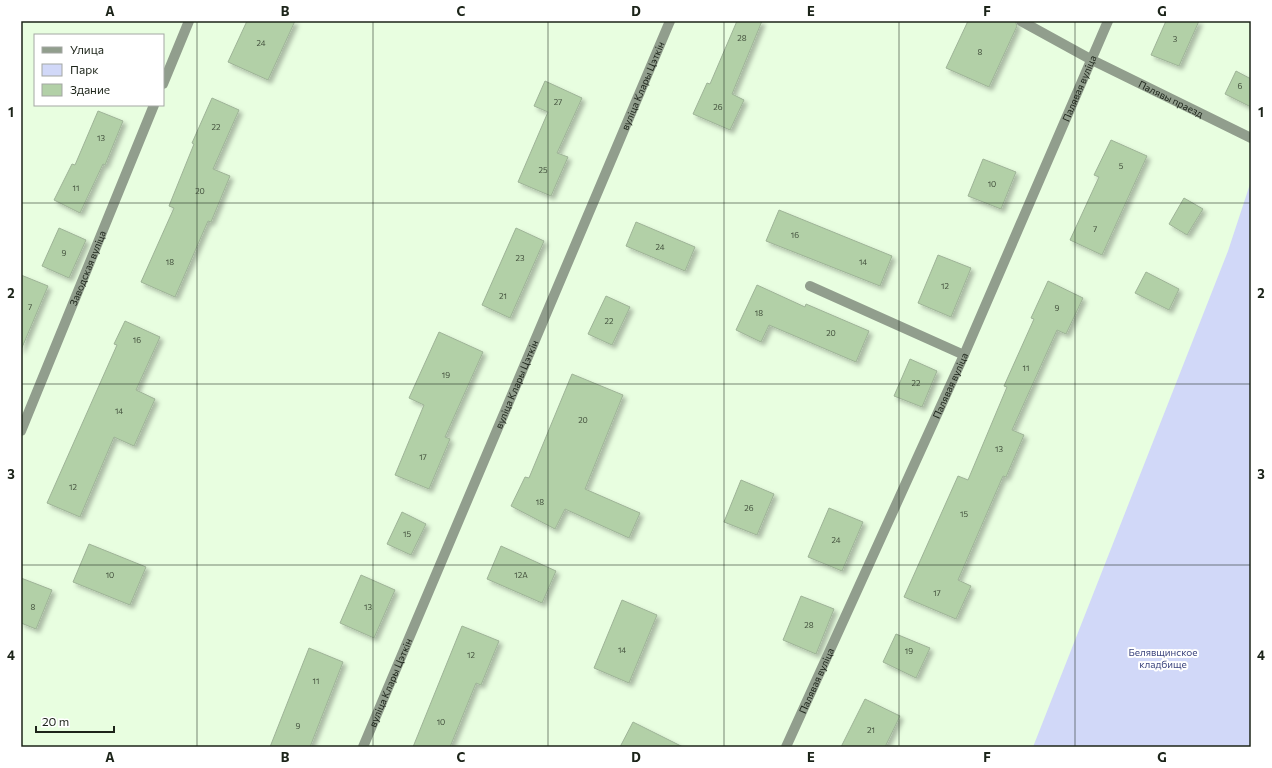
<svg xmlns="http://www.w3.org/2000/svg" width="1272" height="768" viewBox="0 0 1272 768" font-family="Commissioner,sans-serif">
	<defs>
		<filter id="shadow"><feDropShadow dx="3.5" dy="3.5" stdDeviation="2" flood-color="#0004"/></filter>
	</defs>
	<rect width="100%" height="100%" fill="#e8fee0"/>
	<path fill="#d1d8f8" d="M1251 181V747H1033L1228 251Z"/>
	<path fill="#b2d0a7" stroke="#9eb397" filter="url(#shadow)" d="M247 21H295L268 80 228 62Z
		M737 21H762L732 94 744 100 730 130 693 114 707 83 710 84Z
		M968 21H1015L1017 26 989 87 946 68Z
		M1166 21H1199L1179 66 1151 55Z
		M1236 71 1251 79V107L1225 94Z
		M545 81 582 98 557 153 568 157 551 196 518 182 548 112 534 106Z
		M212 98 239 110 213 169 230 176 211 222 208 221 175 297 141 282 174 208 169 206 194 144 192 143Z
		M98 111 123 121 105 165 103 164 80 213 54 200 72 164 75 165Z
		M1111 140 1147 156 1102 255 1070 240 1099 177 1094 175Z
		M983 159 1016 172 1001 209 968 196Z
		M1184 198 1203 209 1187 235 1169 224Z
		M779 210 892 256 880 286 766 241Z
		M636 222 695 247 685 271 626 246Z
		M59 228 86 240 69 278 42 266Z
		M516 228 544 241 510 318 482 305Z
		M938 255 971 268 951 317 918 303Z
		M1146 272 1179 289 1169 310 1135 293Z
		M21 275 48 286 21 350Z
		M1048 281 1083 298 1066 334 1057 330 1012 430 1024 435 1006 477 1003 476 958 580 971 586 956 619 904 597 958 476 968 480 1007 387 1004 386 1034 319 1031 318Z
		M757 285 805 307 806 304 869 331 856 362 769 325 761 342 736 330Z
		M606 296 630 307 612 345 588 334Z
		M125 321 160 337 136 390 155 399 134 446 114 437 80 517 47 503 117 345 114 344Z
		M439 332 483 352 445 437 450 439 429 489 395 475 424 405 409 398Z
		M910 359 937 371 922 407 894 396Z
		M572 374 623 395 585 489 640 513 629 538 565 509 555 529 511 506 525 477 529 478Z
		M741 480 774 494 757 535 724 522Z
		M829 508 863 522 842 571 808 557Z
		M402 512 426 524 411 555 387 544Z
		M89 544 146 567 130 605 73 582Z
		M501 546 556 571 542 603 487 579Z
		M361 575 395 590 374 638 340 623Z
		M21 578 52 590 36 629 21 623Z
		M801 596 834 609 816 654 783 640Z
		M622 600 657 615 629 683 594 668Z
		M462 626 499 641 481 685 476 683 450 747H413Z
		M896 634 930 648 916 678 883 662Z
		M309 648 343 662 310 747H270Z
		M865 699 900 716 885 747H841Z
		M633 722 683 747H620Z"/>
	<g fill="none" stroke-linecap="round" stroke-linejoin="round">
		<path stroke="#919e8d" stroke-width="10" d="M1021 21 1092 60
			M810 286 964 355"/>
		<g stroke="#919e8d" stroke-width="10">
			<path id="s1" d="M1092 60 1251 138"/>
			<path d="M163 84 189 21"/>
			<path id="s2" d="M21 431 154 105"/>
			<path id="s3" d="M786 747 964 355 1108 21"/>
		</g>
		<path stroke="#919e8d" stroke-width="10" id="s4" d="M363 747 670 21"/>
	</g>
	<path fill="none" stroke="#1c2419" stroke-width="1" stroke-opacity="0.55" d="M197 21V747M373 21V747M548 21V747M724 21V747M899 21V747M1075 21V747M21 203H1251M21 384H1251M21 565H1251"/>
	<g text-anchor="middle" stroke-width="4" stroke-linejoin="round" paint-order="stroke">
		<g font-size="8" fill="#424f3c">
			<text x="742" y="41">28</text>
			<text x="1175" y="42">3</text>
			<text x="261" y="46">24</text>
			<text x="980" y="55">8</text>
			<text x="1240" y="89">6</text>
			<text x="558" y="105">27</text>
			<text x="718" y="110">26</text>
			<text x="216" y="130">22</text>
			<text x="101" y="141">13</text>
			<text x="1121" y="169">5</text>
			<text x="543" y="173">25</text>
			<text x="992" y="187">10</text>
			<text x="76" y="191">11</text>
			<text x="200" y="194">20</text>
			<text x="1095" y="232">7</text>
			<text x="795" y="238">16</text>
			<text x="660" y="250">24</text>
			<text x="64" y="256">9</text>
			<text x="520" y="261">23</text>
			<text x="170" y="265">18</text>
			<text x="863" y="265">14</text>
			<text x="945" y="289">12</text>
			<text x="503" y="299">21</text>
			<text x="30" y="310">7</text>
			<text x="1057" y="311">9</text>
			<text x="759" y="316">18</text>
			<text x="609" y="324">22</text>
			<text x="831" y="336">20</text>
			<text x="137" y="343">16</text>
			<text x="1026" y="371">11</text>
			<text x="446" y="378">19</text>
			<text x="916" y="386">22</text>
			<text x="119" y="414">14</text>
			<text x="583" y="423">20</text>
			<text x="999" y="452">13</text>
			<text x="423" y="460">17</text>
			<text x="73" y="490">12</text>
			<text x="540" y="505">18</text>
			<text x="749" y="511">26</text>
			<text x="964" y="517">15</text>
			<text x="407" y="537">15</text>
			<text x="836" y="543">24</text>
			<text x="110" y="578">10</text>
			<text x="521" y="578">12А</text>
			<text x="937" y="596">17</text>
			<text x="33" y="610">8</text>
			<text x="368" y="610">13</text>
			<text x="809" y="628">28</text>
			<text x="622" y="653">14</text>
			<text x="909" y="654">19</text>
			<text x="471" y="658">12</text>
			<text x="316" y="684">11</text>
			<text x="441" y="725">10</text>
			<text x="298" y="729">9</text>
			<text x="871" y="733">21</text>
		</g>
		<g font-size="10" fill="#1c2419" stroke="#fff">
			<text dy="4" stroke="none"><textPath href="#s4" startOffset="718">вуліца Клары Цэткін</textPath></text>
			<text dy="4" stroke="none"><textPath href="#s3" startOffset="721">Палявая вуліца</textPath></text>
			<text dy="4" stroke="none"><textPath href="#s1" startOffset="88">Палявы праезд</textPath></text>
			<text dy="4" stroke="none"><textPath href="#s2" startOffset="176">Заводская вуліца</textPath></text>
			<text dy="4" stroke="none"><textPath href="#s4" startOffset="394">вуліца Клары Цэткін</textPath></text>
			<text dy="4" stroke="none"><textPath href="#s3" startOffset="397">Палявая вуліца</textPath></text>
			<text dy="4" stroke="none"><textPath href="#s3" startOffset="73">Палявая вуліца</textPath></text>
			<text dy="4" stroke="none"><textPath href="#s4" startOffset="70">вуліца Клары Цэткін</textPath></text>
		</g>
		<g font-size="10" fill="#3d467e" stroke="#fff">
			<text x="1163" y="656">Белявщинское<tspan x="1163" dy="12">кладбище</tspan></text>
		</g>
	</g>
	<rect width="1272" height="768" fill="none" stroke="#ffffff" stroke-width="44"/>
	<rect x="34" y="34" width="130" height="72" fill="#ffffff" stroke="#a4a7a3"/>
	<rect x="42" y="47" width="20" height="6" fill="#919e8d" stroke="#a4a7a3"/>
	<text x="70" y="54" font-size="12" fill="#1c2419">Улица</text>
	<rect x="42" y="64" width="20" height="12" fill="#d1d8f8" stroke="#a4a7a3"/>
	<text x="70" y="74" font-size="12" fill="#1c2419">Парк</text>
	<rect x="42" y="84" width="20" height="12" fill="#b2d0a7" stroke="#a4a7a3"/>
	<text x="70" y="94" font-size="12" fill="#1c2419">Здание</text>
	<path d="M36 726v6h78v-6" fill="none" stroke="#1c2419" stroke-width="2"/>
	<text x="42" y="726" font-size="12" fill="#1c2419" stroke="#ffffff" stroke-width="3" paint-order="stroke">20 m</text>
	<rect x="22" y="22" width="1228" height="724" fill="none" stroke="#1c2419" stroke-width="1.5"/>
	<g font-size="13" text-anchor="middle" font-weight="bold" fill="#1c2419">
		<text x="110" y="16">A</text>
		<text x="285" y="16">B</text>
		<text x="461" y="16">C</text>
		<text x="636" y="16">D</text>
		<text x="811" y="16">E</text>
		<text x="987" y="16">F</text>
		<text x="1162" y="16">G</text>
		<text x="11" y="117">1</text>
		<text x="1261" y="117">1</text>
		<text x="11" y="298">2</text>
		<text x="1261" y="298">2</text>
		<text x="11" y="479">3</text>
		<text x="1261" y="479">3</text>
		<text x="11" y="660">4</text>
		<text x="1261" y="660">4</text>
		<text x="110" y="762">A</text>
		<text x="285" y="762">B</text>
		<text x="461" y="762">C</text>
		<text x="636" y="762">D</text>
		<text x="811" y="762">E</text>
		<text x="987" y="762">F</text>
		<text x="1162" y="762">G</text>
	</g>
</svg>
